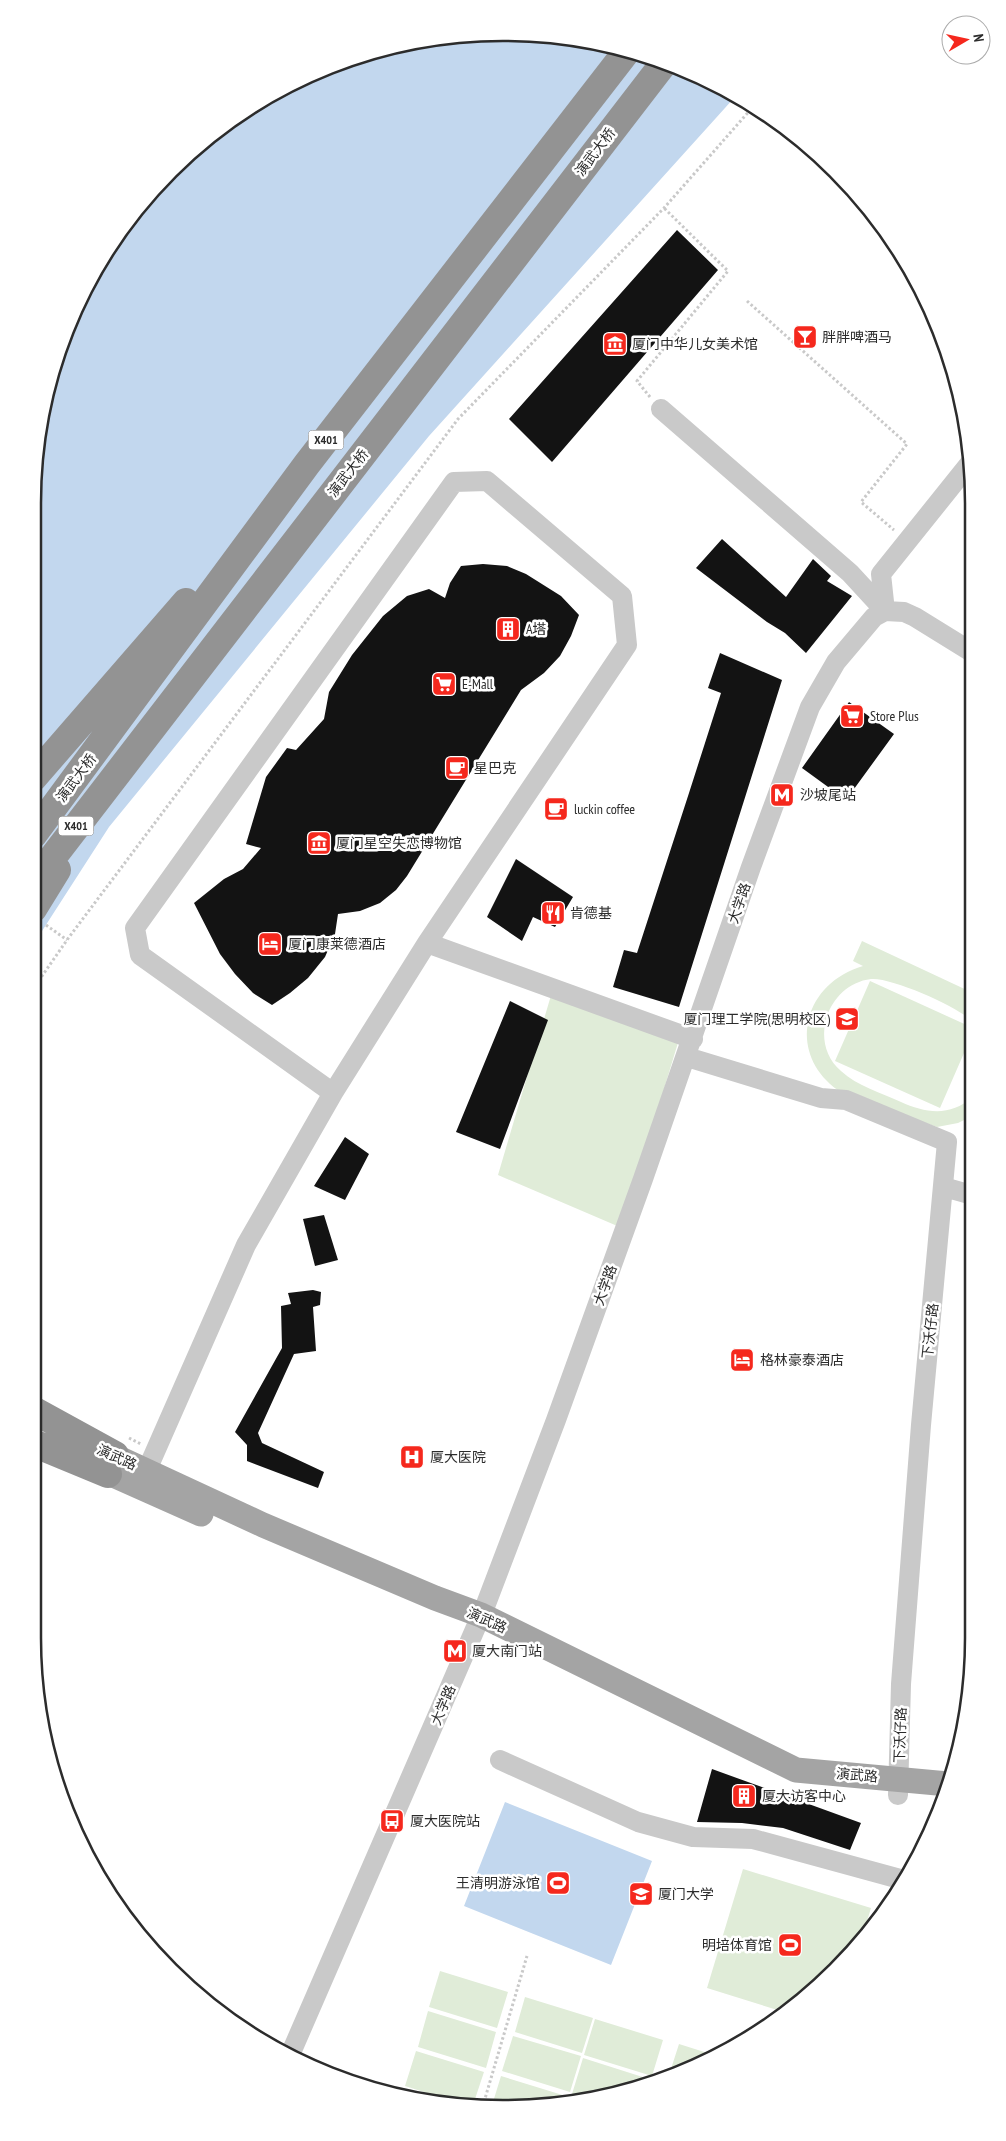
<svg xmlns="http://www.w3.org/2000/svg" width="1006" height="2141" viewBox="0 0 1006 2141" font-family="'PT Sans Narrow','Noto Sans SC',sans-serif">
	<rect width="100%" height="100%" fill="#fff"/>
	<path fill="#e0ecd8" d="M862 941 971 992V1020C956 1006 891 977 871 979 828 984 807 1042 841 1071 857 1086 882 1093 901 1102 925 1113 951 1117 972 1097V1116L958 1123 937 1127 842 1093C785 1057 801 984 863 966L853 961Z
		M870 981 971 1027V1037L940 1108 835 1061Z
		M552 992 680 1036 622 1228 498 1175Z
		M743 1869 871 1908 861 1941 857 1948 787 2013 707 1988Z
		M440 1971 508 1992 497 2028 429 2007Z
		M525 1997 593 2018 582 2053 515 2032Z
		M428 2011 496 2032 486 2068 418 2047Z
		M595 2019 663 2040 652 2076 584 2055Z
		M513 2036 581 2056 570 2092 502 2071Z
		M679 2044 717 2056 711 2060 670 2072Z
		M416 2051 484 2072 474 2102 452 2101 405 2086Z
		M583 2058 649 2079 585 2098 572 2094Z
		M501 2076 569 2097 567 2104 493 2102Z"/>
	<path fill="#c2d7ee" d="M503 33 595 42 683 68 734 98 429 436 109 827 33 945V503L42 411 68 323 112 241 171 170 242 112 323 68 412 41Z
		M505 1802 652 1861 611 1965 464 1906Z"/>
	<path fill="#131313" d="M677 230 718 270 552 462 509 419Z
		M722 539 786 597 813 559 831 576 827 581 852 596 806 653 785 633 767 622 696 568Z
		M483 564 507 566 526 574 561 596 579 615 571 636 560 656 544 673 521 690 407 876 396 890 380 903 360 911 338 914 335 934 325 957 308 978 290 993 272 1005 253 993 235 974 220 954 194 903 224 879 243 869 261 848 246 844 266 777 287 748 296 750 324 719 329 692 352 655 383 616 407 596 429 589 445 598 450 583 461 566Z
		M720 653 782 680 679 1007 613 987 624 950 637 953 689 793 721 693 708 688Z
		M849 702 894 734 846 800 802 768Z
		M516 859 573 897 555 927 533 917 522 941 487 917Z
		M510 1001 548 1020 500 1149 456 1132Z
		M345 1137 369 1154 345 1200 314 1186Z
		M324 1215 338 1260 315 1266 303 1219Z
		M313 1290 321 1292 320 1305 313 1307 316 1351 294 1354 258 1433 262 1443 324 1472 318 1488 247 1461V1445L235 1432 282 1348 281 1306 291 1304 288 1293Z
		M712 1769 861 1823 850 1850 783 1828 742 1823 697 1822Z"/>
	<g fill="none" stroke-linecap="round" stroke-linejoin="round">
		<path stroke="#c9c9c9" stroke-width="3" stroke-dasharray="2.5 2.5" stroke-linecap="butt" d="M747 301 907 444 861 502 894 530
			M650 397 637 381 728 271 664 208
			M46 925 67 940
			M33 989 67 940 458 419 664 208 752 108
			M129 1438 141 1444
			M484 2102 527 1956"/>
		<path stroke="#c9c9c9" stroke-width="20" d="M661 409 850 573 885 611
			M885 611 881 574 970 463
			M687 1057 821 1098 846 1100 947 1142 921 1425 901 1684 898 1795
			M333 1093 140 955 135 928 454 482 487 481 622 596 627 645 427 943
			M944 1187 972 1195
			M147 1470 246 1245 333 1093 427 943 693 1039
			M500 1760 638 1822 693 1837 753 1839 900 1879
			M290 2055 486 1604 556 1420 643 1179 751 867 810 707 836 662 874 617 885 611 904 612 915 617 970 651"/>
		<path stroke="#a4a4a4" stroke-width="25" d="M97 1448 263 1525 435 1598 481 1615 796 1770 948 1784
			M91 1465 201 1514"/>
		<path stroke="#939393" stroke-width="28" d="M33 778 186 602
			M33 835 307 464 627 51
			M33 883 664 63
			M33 909 57 870
			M33 1410 115 1455
			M33 1443 108 1474"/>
	</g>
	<defs>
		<symbol id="bar-square" viewBox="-11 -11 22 22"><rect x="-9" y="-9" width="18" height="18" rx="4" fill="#f5281d" stroke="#fff"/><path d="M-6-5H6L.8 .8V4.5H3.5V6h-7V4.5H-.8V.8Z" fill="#fff"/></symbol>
		<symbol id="museum-square" viewBox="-11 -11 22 22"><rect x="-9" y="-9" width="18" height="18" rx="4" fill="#f5281d" stroke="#fff"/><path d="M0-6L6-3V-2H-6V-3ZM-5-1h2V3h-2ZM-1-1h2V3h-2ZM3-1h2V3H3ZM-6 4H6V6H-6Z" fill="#fff"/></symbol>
		<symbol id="building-square" viewBox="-11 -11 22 22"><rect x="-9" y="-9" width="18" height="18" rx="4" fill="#f5281d" stroke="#fff"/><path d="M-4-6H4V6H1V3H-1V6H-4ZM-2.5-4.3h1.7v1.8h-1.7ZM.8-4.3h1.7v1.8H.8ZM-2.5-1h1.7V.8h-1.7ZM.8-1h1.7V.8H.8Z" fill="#fff"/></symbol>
		<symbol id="supermarket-square" viewBox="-11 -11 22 22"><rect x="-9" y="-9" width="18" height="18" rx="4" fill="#f5281d" stroke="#fff"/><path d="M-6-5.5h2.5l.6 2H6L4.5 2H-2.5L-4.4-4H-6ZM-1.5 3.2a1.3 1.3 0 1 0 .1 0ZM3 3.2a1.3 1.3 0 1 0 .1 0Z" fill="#fff"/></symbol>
		<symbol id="cafe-square" viewBox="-11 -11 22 22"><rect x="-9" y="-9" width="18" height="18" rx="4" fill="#f5281d" stroke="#fff"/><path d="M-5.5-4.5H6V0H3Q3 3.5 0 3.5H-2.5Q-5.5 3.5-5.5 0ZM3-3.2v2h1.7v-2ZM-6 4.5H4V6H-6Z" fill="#fff"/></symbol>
		<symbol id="metro-square" viewBox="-11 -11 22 22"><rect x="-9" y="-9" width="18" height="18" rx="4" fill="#f5281d" stroke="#fff"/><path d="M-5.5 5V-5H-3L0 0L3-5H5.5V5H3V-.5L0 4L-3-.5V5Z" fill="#fff"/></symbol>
		<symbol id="restaurant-square" viewBox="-11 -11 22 22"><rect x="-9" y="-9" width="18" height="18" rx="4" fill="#f5281d" stroke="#fff"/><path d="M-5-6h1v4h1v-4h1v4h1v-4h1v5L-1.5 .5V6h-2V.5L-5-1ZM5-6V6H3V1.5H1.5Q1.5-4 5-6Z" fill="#fff"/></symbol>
		<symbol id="hotel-square" viewBox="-11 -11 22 22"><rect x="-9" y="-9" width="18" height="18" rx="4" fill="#f5281d" stroke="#fff"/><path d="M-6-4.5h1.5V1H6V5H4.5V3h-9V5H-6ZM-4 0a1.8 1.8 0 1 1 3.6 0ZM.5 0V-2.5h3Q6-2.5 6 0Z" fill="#fff"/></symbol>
		<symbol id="university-square" viewBox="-11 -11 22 22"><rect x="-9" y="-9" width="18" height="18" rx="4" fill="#f5281d" stroke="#fff"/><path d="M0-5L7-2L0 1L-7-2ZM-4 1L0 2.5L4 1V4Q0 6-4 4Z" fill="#fff"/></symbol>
		<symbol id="hospital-square" viewBox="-11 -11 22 22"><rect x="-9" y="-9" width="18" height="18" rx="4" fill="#f5281d" stroke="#fff"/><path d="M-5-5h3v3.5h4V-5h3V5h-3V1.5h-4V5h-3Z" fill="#fff"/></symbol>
		<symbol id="bus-square" viewBox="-11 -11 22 22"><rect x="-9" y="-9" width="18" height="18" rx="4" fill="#f5281d" stroke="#fff"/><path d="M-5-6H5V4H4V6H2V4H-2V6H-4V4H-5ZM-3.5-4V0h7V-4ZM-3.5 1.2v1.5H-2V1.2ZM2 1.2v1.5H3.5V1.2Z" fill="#fff"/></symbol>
		<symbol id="stadium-square" viewBox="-11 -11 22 22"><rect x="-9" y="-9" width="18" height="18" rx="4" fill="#f5281d" stroke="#fff"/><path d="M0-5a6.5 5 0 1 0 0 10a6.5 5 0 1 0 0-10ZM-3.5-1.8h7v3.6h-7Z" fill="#fff"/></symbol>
	</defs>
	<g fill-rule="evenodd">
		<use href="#bar-square" x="791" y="323" width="28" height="28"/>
		<use href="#museum-square" x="601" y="330" width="28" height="28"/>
		<use href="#building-square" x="494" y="615" width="28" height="28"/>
		<use href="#supermarket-square" x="430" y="670" width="28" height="28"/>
		<use href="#supermarket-square" x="838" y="702" width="28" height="28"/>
		<use href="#cafe-square" x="443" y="754" width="28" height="28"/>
		<use href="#metro-square" x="768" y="781" width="28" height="28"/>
		<use href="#cafe-square" x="542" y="795" width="28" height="28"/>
		<use href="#museum-square" x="305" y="829" width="28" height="28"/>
		<use href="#restaurant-square" x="539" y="899" width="28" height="28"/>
		<use href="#hotel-square" x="256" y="930" width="28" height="28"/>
		<use href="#university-square" x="833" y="1005" width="28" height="28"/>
		<use href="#hotel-square" x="728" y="1346" width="28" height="28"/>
		<use href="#hospital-square" x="398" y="1443" width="28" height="28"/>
		<use href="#metro-square" x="441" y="1637" width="28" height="28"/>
		<use href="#building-square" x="730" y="1782" width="28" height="28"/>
		<use href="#bus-square" x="378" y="1807" width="28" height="28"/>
		<use href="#stadium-square" x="544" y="1869" width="28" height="28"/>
		<use href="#university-square" x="627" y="1880" width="28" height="28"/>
		<use href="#stadium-square" x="776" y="1931" width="28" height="28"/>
	</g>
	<g text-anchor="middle" stroke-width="5" stroke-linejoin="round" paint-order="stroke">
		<g fill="#fff" stroke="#6b6b6b" stroke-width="1">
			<rect x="308.5" y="430.5" width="35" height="19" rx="4"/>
			<rect x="58.5" y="816.5" width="35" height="19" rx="4"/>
		</g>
		<g font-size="12" font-weight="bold" fill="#2c2c2c">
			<text x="326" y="444">X401</text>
			<text x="76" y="830">X401</text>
		</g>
		<g font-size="14" fill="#2c2c2c" stroke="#fff">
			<text transform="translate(595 152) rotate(-53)" y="5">演武大桥</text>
			<text transform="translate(348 473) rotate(-52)" y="5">演武大桥</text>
			<text transform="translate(76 778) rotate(-53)" y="5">演武大桥</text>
			<text transform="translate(739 903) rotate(-71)" y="5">大学路</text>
			<text transform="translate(605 1285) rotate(-70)" y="5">大学路</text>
			<text transform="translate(930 1331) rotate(-84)" y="5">下沃仔路</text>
			<text transform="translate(117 1457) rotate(24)" y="5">演武路</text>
			<text transform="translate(487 1620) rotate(24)" y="5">演武路</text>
			<text transform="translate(443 1705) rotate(-67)" y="5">大学路</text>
			<text transform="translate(900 1735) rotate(-88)" y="5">下沃仔路</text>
			<text transform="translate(857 1775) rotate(5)" y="5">演武路</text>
		</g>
		<g font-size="14" fill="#2c2c2c" stroke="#fff" text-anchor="start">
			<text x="822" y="342">胖胖啤酒马</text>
			<text x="632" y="349">厦门中华儿女美术馆</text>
			<text x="526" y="634">A塔</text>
			<text x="462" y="689">E-Mall</text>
			<text x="870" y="721">Store Plus</text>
			<text x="474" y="773">星巴克</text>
			<text x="800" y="800">沙坡尾站</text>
			<text x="574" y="814">luckin coffee</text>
			<text x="336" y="848">厦门星空失恋博物馆</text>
			<text x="570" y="918">肯德基</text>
			<text x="288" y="949">厦门康莱德酒店</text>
			<text x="830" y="1024" text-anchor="end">厦门理工学院(思明校区)</text>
			<text x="760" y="1365">格林豪泰酒店</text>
			<text x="430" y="1462">厦大医院</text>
			<text x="472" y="1656">厦大南门站</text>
			<text x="762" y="1801">厦大访客中心</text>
			<text x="410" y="1826">厦大医院站</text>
			<text x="540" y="1888" text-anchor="end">王清明游泳馆</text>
			<text x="658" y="1899">厦门大学</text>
			<text x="772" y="1950" text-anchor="end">明培体育馆</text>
		</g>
	</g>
	<path d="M0 0H1006V2141H0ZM503 41H503A462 462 0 0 1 965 503V1638A462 462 0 0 1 503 2100H503A462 462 0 0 1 41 1638V503A462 462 0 0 1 503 41Z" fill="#fff" fill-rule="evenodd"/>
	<path fill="none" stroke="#2c2c2c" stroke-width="2.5" d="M503 41H503A462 462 0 0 1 965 503V1638A462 462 0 0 1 503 2100H503A462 462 0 0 1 41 1638V503A462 462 0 0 1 503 41Z"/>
	<g transform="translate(966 40) rotate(81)"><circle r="24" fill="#ffffff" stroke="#ababab"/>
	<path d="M0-4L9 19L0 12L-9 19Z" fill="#f5281d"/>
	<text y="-8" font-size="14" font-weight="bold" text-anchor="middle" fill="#2c2c2c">N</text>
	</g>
</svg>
